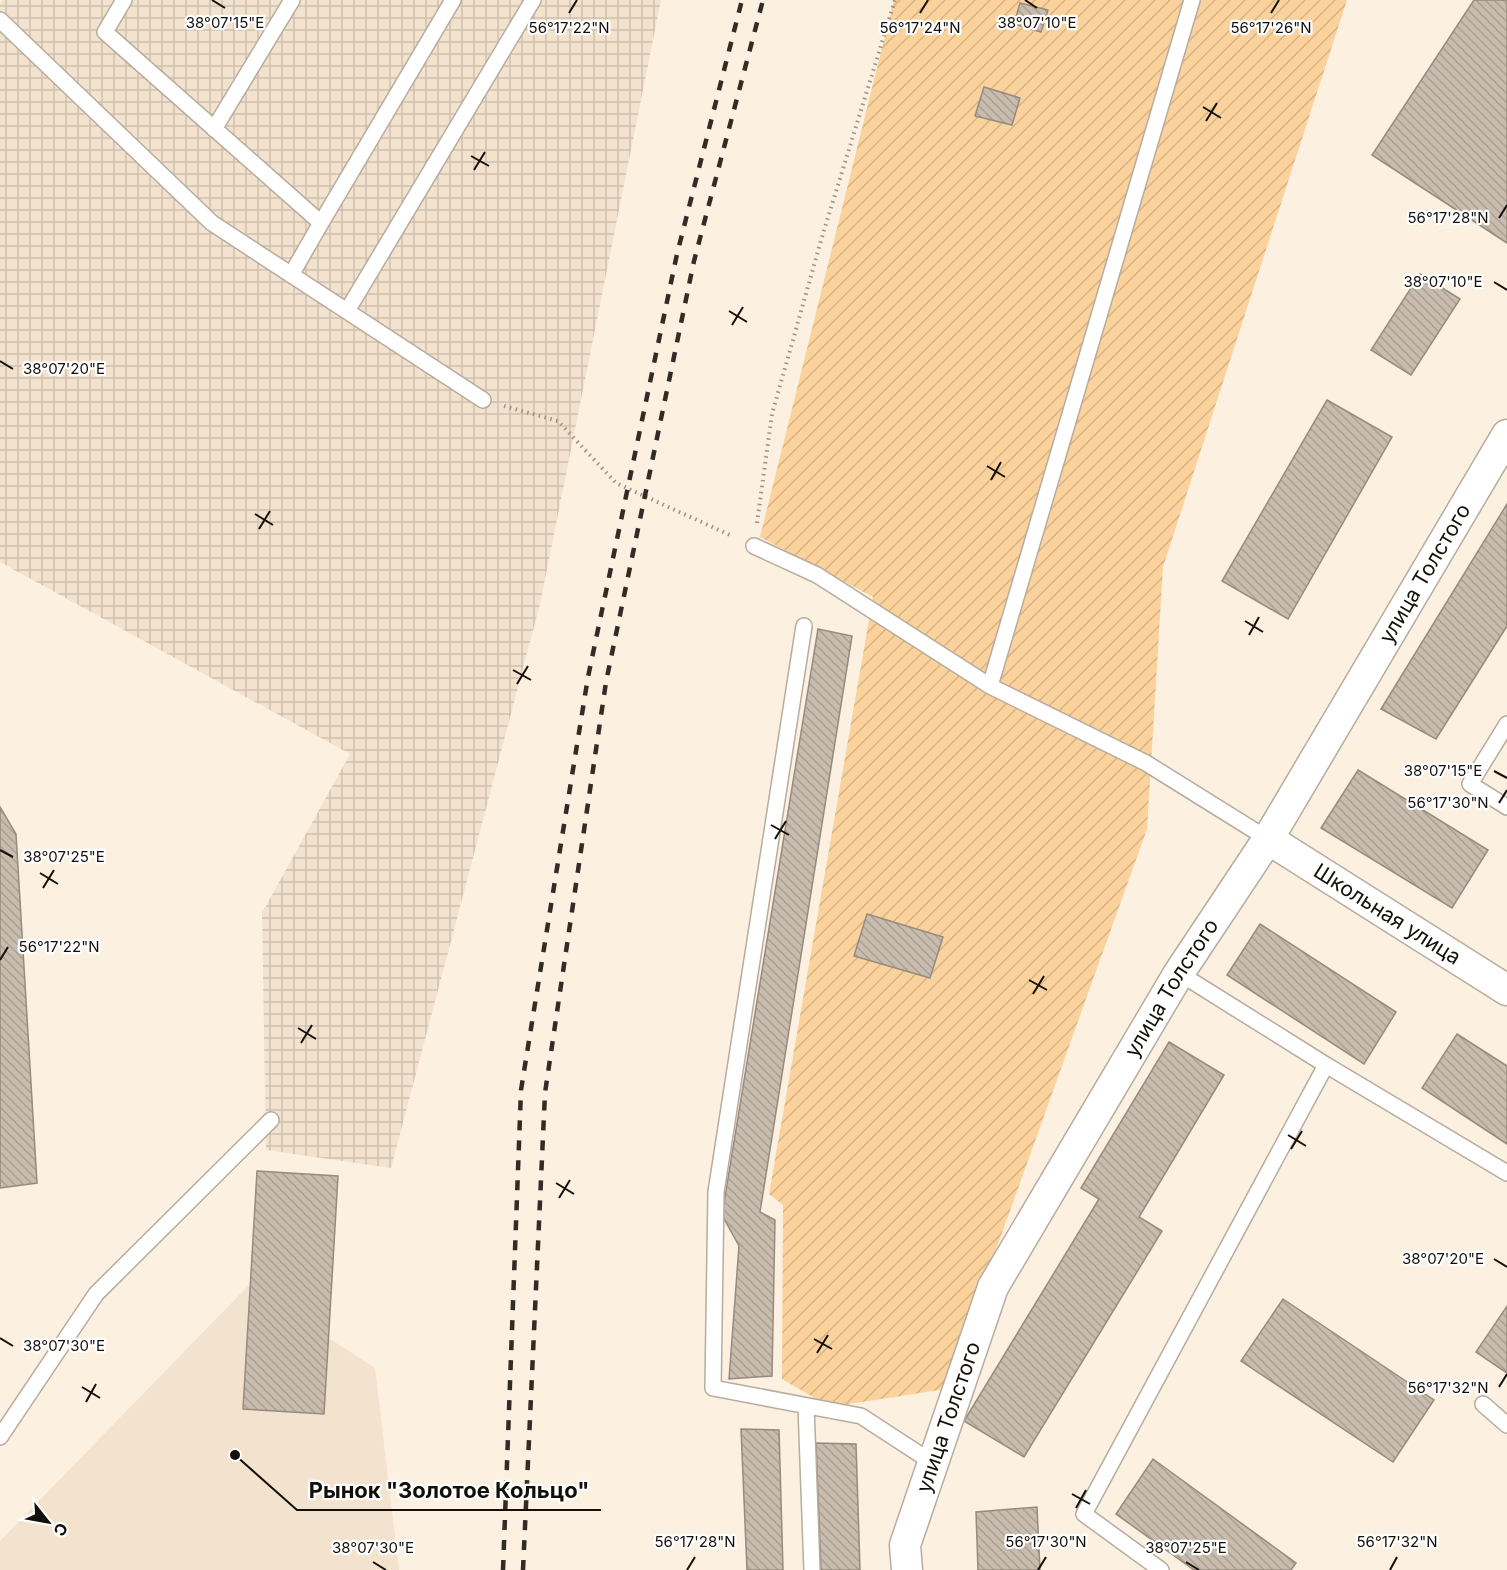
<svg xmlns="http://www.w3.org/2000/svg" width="1507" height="1570" viewBox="0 0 1507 1570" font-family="Inter,sans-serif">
	<defs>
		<pattern id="industrial-grid" width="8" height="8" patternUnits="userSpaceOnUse" patternTransform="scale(1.5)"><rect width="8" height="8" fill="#f3e2cd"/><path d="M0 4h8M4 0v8" fill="none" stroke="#cfc1af"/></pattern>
		<pattern id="garden-furrows" width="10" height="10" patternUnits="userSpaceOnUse" patternTransform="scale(1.5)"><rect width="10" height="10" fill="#fbd29b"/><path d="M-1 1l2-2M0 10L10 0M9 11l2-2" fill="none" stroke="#d6b384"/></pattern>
		<pattern id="building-back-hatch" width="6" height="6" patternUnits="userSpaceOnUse" patternTransform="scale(1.5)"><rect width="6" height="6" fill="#c7bcad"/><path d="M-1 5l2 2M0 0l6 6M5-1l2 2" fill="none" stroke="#aaa094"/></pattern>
	</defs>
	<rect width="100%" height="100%" fill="#fcf0e1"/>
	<path fill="#f3e2cd" d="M248 1286 375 1368 399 1570H0V1541Z"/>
	<path fill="url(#industrial-grid)" d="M2 0H661L540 604 391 1168 266 1150 262 913 350 754 0 562V4Z"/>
	<path fill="url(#garden-furrows)" d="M894 0H1347L1163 567 1147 829 946 1389 830 1407 782 1379 783 1205 769 1194 873 597 760 537Z"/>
	<path fill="url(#building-back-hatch)" stroke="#968b7e" stroke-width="1.5" d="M1474 0H1507V243L1372 155Z
		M1020 3 1048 10 1041 32 1014 24Z
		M984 87 1020 98 1012 125 975 116Z
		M1420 274 1460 299 1411 375 1371 350Z
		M1327 400 1392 437 1288 619 1222 581Z
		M1507 504V626L1436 739 1381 709Z
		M818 629 852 636 760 1212 775 1220 772 1376 729 1379 739 1246 722 1215Z
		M1358 770 1488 850 1452 908 1321 828Z
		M0 807 16 834 37 1183 0 1188Z
		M867 914 943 937 930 978 854 956Z
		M1260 924 1396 1012 1364 1064 1227 975Z
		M1457 1034 1507 1066V1144L1422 1088Z
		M1169 1042 1224 1075 1139 1217 1162 1231 1024 1457 964 1421 1099 1199 1081 1188Z
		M257 1171 338 1176 324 1414 243 1409Z
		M1283 1299 1434 1400 1393 1462 1241 1361Z
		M1507 1306V1373L1476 1352Z
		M741 1429 779 1430 783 1570H747Z
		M816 1443 856 1444 860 1570H821Z
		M1153 1459 1296 1563 1291 1570H1194L1116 1514Z
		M1037 1507 1040 1570H978L976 1512Z"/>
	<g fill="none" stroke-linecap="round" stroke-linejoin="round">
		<defs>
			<path id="service" d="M124 0 105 32 321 223 291 275
				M0 20 212 223 483 400
				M214 129 292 0
				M321 223 453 0
				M347 311 533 0
				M754 546 817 575 990 686 1146 763 1268 839
				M804 626 716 1192 713 1388 861 1416 933 1463
				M990 686 1192 0
				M1507 724 1470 784 1507 807
				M1326 1065 1507 1173
				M1483 1404 1507 1425
				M806 1406 812 1570
				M0 1437 96 1294 271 1120
				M1161 1570 1084 1514 1326 1065 1179 973"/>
			<g id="minor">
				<path id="s1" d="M1268 839 1507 990"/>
				<path id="s2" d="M907 1570 905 1545 993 1287 1179 973 1268 839 1507 435"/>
			</g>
		</defs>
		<use href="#service" stroke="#b7ac9e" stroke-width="18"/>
		<use href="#minor" stroke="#b7ac9e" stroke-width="33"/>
		<path stroke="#9b9287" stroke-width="4" stroke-dasharray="1.5 4.5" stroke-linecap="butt" d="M504 406 558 421 616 483 732 536
			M757 523 772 414 822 237 895 0"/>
		<use href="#service" stroke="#fff" stroke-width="15"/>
		<use href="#minor" stroke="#fff" stroke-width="30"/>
		<path stroke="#312c26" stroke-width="4.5" stroke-dasharray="10 10" stroke-linecap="butt" d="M503 1570 521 1090 588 677 677 254 742 0
			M523 1570 545 1093 606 682 694 261 763 0"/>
	</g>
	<path fill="none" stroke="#130f0a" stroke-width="2" d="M212 0 225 8M1025 0 1037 8M569 13 577 0M920 13 928 0M1271 13 1279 0M1203 107 1221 118M1206 121 1217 103M471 156 489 166M474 170 485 152M1499 218 1507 205M1494 282 1507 290M729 311 747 322M732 325 743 307M0 361 13 369M987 466 1005 477M991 480 1001 462M255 514 273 525M259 529 270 511M1245 621 1263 632M1249 635 1259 617M513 670 531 680M517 684 528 666M1494 771 1507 778M1499 803 1507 790M771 825 789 835M775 839 786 821M0 850 13 857M40 873 58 884M43 888 54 870M0 960 8 947M1029 980 1047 990M1033 994 1044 976M298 1028 316 1039M301 1043 312 1025M1288 1135 1306 1146M1291 1149 1302 1131M556 1183 574 1194M559 1198 570 1180M1494 1259 1507 1267M0 1338 13 1346M814 1339 832 1349M817 1353 828 1335M82 1387 100 1398M1499 1387 1507 1374M86 1402 96 1384M1072 1494 1090 1504M1076 1508 1086 1490M373 1562 386 1570M1186 1562 1199 1570M687 1570 695 1557M1038 1570 1046 1557M1390 1570 1397 1557"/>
	<g text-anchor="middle" stroke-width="4.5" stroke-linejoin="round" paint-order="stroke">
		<g font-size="21" fill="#130f0a" stroke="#fff">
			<text dy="7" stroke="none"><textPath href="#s2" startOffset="1132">улица Толстого</textPath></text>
			<text dy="7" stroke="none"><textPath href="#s1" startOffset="141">Школьная улица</textPath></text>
			<text dy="7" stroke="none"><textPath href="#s2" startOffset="646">улица Толстого</textPath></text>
			<text dy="7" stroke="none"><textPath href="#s2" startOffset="160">улица Толстого</textPath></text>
		</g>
	</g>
	<g font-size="15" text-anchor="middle" fill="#130f0a" stroke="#fff" stroke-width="4.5" stroke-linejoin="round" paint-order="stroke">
		<text x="225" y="28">38°07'15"E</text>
		<text x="1037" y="28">38°07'10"E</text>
		<text x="1271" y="33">56°17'26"N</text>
		<text x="569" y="33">56°17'22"N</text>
		<text x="920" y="33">56°17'24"N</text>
		<text x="1448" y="223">56°17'28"N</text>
		<text x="1443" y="287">38°07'10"E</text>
		<text x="64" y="374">38°07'20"E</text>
		<text x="1443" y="776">38°07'15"E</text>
		<text x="1448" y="808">56°17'30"N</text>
		<text x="64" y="862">38°07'25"E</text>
		<text x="59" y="952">56°17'22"N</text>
		<text x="1443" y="1264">38°07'20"E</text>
		<text x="64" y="1351">38°07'30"E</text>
		<text x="1448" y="1393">56°17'32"N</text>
		<text x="695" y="1547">56°17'28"N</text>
		<text x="1046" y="1547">56°17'30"N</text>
		<text x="1397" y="1547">56°17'32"N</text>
		<text x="373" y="1553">38°07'30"E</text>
		<text x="1186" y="1553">38°07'25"E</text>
	</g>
	<path fill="none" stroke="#130f0a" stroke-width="2" d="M235 1455L297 1510H601"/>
	<circle fill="#130f0a" stroke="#fff" stroke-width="2" cx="235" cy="1455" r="6"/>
	<g font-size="22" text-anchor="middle" font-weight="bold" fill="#130f0a" stroke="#fff" stroke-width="4.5" stroke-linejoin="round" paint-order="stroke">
		<text x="449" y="1498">Рынок "Золотое Кольцо"</text>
	</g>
	<g transform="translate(48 1522) rotate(121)" stroke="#ffffff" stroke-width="4.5" paint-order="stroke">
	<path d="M0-4.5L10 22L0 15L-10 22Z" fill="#130f0a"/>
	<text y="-9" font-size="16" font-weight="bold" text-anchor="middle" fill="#130f0a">С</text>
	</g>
</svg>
